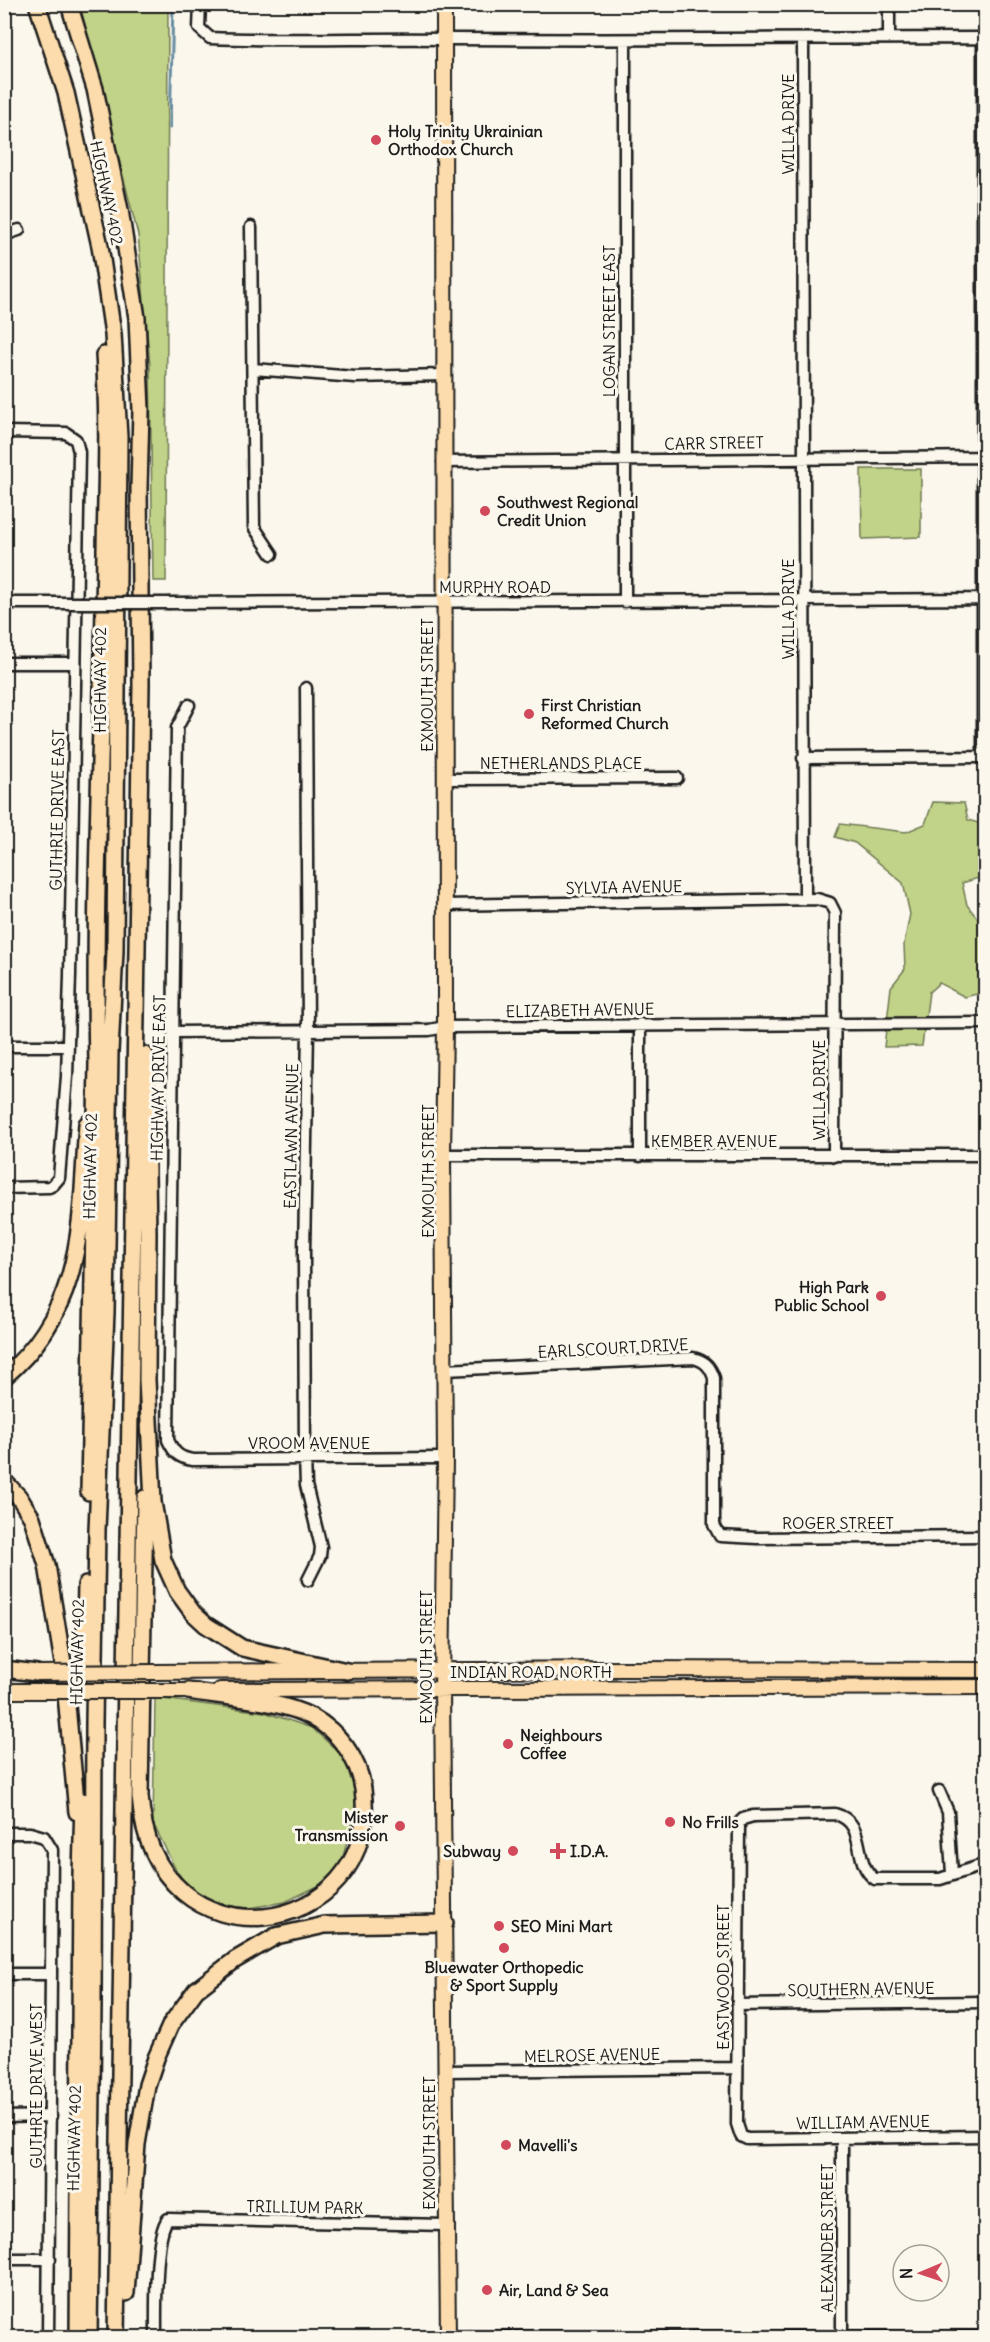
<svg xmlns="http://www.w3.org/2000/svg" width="990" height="2342" viewBox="0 0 990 2342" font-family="Delius,sans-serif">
	<rect width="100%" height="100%" fill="#fbf7ec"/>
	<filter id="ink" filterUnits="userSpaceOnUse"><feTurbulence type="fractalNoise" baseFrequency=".0167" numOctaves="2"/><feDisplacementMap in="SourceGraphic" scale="12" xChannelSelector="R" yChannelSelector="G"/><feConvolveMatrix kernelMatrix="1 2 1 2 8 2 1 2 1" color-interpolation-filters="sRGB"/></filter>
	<g filter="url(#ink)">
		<path fill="#c1d388" stroke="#6e7852" stroke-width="1.5" d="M80 5H168L166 581H153L150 366 138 235Z
			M861 469H921V537L862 539Z
			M933 802 964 803 968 820 985 825V876L962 883 967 905 985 928V992L965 997 939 983 929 992 922 1046 884 1047 891 987 905 969 904 944 910 914 903 883 855 843 835 837 840 824 906 832 925 824Z
			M155 1698 264 1712 312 1728 344 1757 358 1801 341 1864 320 1885 285 1902 249 1908 212 1904 187 1885 176 1870 153 1823Z"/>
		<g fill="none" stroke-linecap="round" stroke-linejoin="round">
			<path stroke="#668da1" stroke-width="3" d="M170 128 173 4"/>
			<defs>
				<path id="minor" d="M200 4 199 28 210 38C289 41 367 38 446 39 626 40 806 39 986 38
					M889 4V38
					M983 38V757
					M803 39 805 899
					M251 227 254 527 272 554
					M4 235 19 230
					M253 369 355 377 443 375
					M4 432 66 433 76 440 79 452 70 975 67 1076 59 1178 53 1185 49 1187 4 1188
					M443 462 986 457
					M625 602V40
					M4 603H51
					M170 603 986 599
					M4 663H75
					M306 688 308 1030 304 1253 305 1458 306 1485 321 1547 320 1556 308 1580
					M189 705 177 728 168 1440C174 1453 179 1458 193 1460L445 1458
					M803 758 986 757
					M444 779 677 778
					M444 905 817 899 830 903 835 913 834 1156
					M174 1032 429 1030 445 1027 986 1023
					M4 1046H68
					M443 1155H986
					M640 1156V1024
					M445 1370 693 1358C705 1361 710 1366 714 1378V1525L720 1536 757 1538 986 1536
					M939 1791 948 1812 952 1874
					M4 1833H30L44 1837 52 1850 48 2338
					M986 1864 940 1879H875C851 1863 869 1823 835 1814L753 1816 743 1819 739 1823 737 2124 741 2136 747 2139 986 2136
					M4 1974H51
					M738 2005 986 2002
					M446 2071 737 2068
					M4 2117 51 2116
					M4 2259H50
					M448 2337H986
					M156 2338C156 2314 154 2235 168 2219L446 2225
					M842 2338V2138"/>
				<path id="major" d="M444 4 445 1027 443 1155 445 1458 442 1688 448 2338
					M154 1672 623 1669 986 1670
					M220 1690 986 1687
					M4 1691H36
					M152 1691H197"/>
				<path id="highway" d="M37 4 66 93 100 246 113 334 119 437 115 951 110 1052 106 1312 97 1530 94 1723 93 2004 89 2338
					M69 4 95 89 120 210 137 318 141 410 139 488 141 684 116 2338
					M145 1055 148 1233 147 1380 153 1502 163 1560 177 1591 193 1613 206 1625 242 1648 347 1671
					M4 1377C86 1308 80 1221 87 1124
					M4 1481 19 1497 32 1518 47 1565 63 1663 77 1812
					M89 1492 97 1063C93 892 103 721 105 550 106 485 109 420 104 355
					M145 1498 140 1796C153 1976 383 1941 363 1789 359 1759 339 1732 312 1717 280 1700 225 1697 188 1691
					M4 1669 37 1673
					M84 1669 86 1585
					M126 2293 137 2144 147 2085 156 2058 171 2024 196 1990 235 1960 276 1936 325 1925 445 1923
					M78 2338 81 1875 83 1801"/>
			</defs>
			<use href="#minor" stroke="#1c1c1c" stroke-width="15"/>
			<use href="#major" stroke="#1c1c1c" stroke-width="18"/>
			<use href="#highway" stroke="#1c1c1c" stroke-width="20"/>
			<use href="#minor" stroke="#fbf7ec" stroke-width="10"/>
			<use href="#major" stroke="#fcdcac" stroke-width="14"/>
			<use href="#highway" stroke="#fcdcac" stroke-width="15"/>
			<defs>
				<path id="minor-bridge" d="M51 603H170"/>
				<path id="major-bridge" d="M37 1673 154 1672
					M36 1691H152"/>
			</defs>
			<use href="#minor-bridge" stroke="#1c1c1c" stroke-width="15" stroke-linecap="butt"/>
			<use href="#major-bridge" stroke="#1c1c1c" stroke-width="18" stroke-linecap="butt"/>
			<use href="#minor-bridge" stroke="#fbf7ec" stroke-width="10"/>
			<use href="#major-bridge" stroke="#fcdcac" stroke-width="14"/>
		</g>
	</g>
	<g fill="#d1495b" stroke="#fbf7ec" stroke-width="2">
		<circle cx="376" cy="140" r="6"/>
		<circle cx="485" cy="511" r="6"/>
		<circle cx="529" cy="714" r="6"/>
		<circle cx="881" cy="1296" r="6"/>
		<circle cx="508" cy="1744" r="6"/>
		<circle cx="670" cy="1822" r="6"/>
		<circle cx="400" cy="1826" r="6"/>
		<circle cx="513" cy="1851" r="6"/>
		<path d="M555 1842h6v6h6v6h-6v6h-6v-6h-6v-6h6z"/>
		<circle cx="499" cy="1926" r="6"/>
		<circle cx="504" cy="1948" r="6"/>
		<circle cx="506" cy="2145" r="6"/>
		<circle cx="487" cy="2290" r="6"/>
	</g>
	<g text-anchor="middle" stroke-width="6" stroke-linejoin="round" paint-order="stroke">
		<g font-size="16" fill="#1c1c1c" stroke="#fbf7ec">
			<text transform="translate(788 124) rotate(-90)" y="6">WILLA DRIVE</text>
			<text transform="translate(107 193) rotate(78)" y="6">HIGHWAY 402</text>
			<text transform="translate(609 321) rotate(-90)" y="6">LOGAN STREET EAST</text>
			<text transform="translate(714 443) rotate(-1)" y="6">CARR STREET</text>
			<text x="495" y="593">MURPHY ROAD</text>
			<text transform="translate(788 609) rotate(-90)" y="6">WILLA DRIVE</text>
			<text transform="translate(100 680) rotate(-90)" y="6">HIGHWAY 402</text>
			<text transform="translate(427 685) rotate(-90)" y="6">EXMOUTH STREET</text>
			<text x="561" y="769">NETHERLANDS PLACE</text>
			<text transform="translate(57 810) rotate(-89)" y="6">GUTHRIE DRIVE EAST</text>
			<text transform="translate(624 887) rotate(-1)" y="6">SYLVIA AVENUE</text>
			<text transform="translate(580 1010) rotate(-1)" y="6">ELIZABETH AVENUE</text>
			<text transform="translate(158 1078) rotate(-89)" y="6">HIGHWAY DRIVE EAST</text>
			<text transform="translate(819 1090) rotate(-90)" y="6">WILLA DRIVE</text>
			<text transform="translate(291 1136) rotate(-89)" y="6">EASTLAWN AVENUE</text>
			<text x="714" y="1147">KEMBER AVENUE</text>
			<text transform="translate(90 1166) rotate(-89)" y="6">HIGHWAY 402</text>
			<text transform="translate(428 1171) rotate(-90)" y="6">EXMOUTH STREET</text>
			<text transform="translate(613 1348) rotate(-3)" y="6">EARLSCOURT DRIVE</text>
			<text x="309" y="1449">VROOM AVENUE</text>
			<text x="838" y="1529">ROGER STREET</text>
			<text transform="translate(77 1652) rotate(-89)" y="6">HIGHWAY 402</text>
			<text transform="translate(426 1657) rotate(-90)" y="6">EXMOUTH STREET</text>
			<text x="531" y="1678">INDIAN ROAD NORTH</text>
			<text transform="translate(723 1977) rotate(-90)" y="6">EASTWOOD STREET</text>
			<text transform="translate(861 1989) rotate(-1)" y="6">SOUTHERN AVENUE</text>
			<text transform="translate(592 2055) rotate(-1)" y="6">MELROSE AVENUE</text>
			<text transform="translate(36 2086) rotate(-90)" y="6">GUTHRIE DRIVE WEST</text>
			<text transform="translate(863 2122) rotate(-1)" y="6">WILLIAM AVENUE</text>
			<text transform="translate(74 2138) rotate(-89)" y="6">HIGHWAY 402</text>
			<text transform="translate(429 2143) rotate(-90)" y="6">EXMOUTH STREET</text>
			<text transform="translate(305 2207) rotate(1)" y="6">TRILLIUM PARK</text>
			<text transform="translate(827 2238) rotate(-90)" y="6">ALEXANDER STREET</text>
		</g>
		<g font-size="16" font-weight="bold" fill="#1c1c1c" stroke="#fbf7ec" text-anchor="start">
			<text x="388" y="137">Holy Trinity Ukrainian<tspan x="388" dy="18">Orthodox Church</tspan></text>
			<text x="497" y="508">Southwest Regional<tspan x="497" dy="18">Credit Union</tspan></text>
			<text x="541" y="711">First Christian<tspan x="541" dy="18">Reformed Church</tspan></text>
			<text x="869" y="1293" text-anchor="end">High Park<tspan x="869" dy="18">Public School</tspan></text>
			<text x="520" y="1741">Neighbours<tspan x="520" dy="18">Coffee</tspan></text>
			<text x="388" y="1823" text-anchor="end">Mister<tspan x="388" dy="18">Transmission</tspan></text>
			<text x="682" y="1828">No Frills</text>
			<text x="501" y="1857" text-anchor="end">Subway</text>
			<text x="570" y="1857">I.D.A.</text>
			<text x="511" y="1932">SEO Mini Mart</text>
			<text x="504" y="1973" text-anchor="middle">Bluewater Orthopedic<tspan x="504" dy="18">&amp; Sport Supply</tspan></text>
			<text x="518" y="2151">Mavelli's</text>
			<text x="499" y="2296">Air, Land &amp; Sea</text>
		</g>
	</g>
	<rect width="990" height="2342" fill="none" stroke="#fbf7ec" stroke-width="24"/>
	<rect x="12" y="12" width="966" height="2318" fill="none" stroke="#1c1c1c" stroke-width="2" filter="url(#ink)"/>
	<g transform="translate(921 2273) rotate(268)"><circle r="28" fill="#fbf7ec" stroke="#a29f99" stroke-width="1.5"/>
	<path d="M0-4.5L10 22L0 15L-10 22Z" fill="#d1495b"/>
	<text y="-9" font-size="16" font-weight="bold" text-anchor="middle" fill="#1c1c1c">N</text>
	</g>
</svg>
